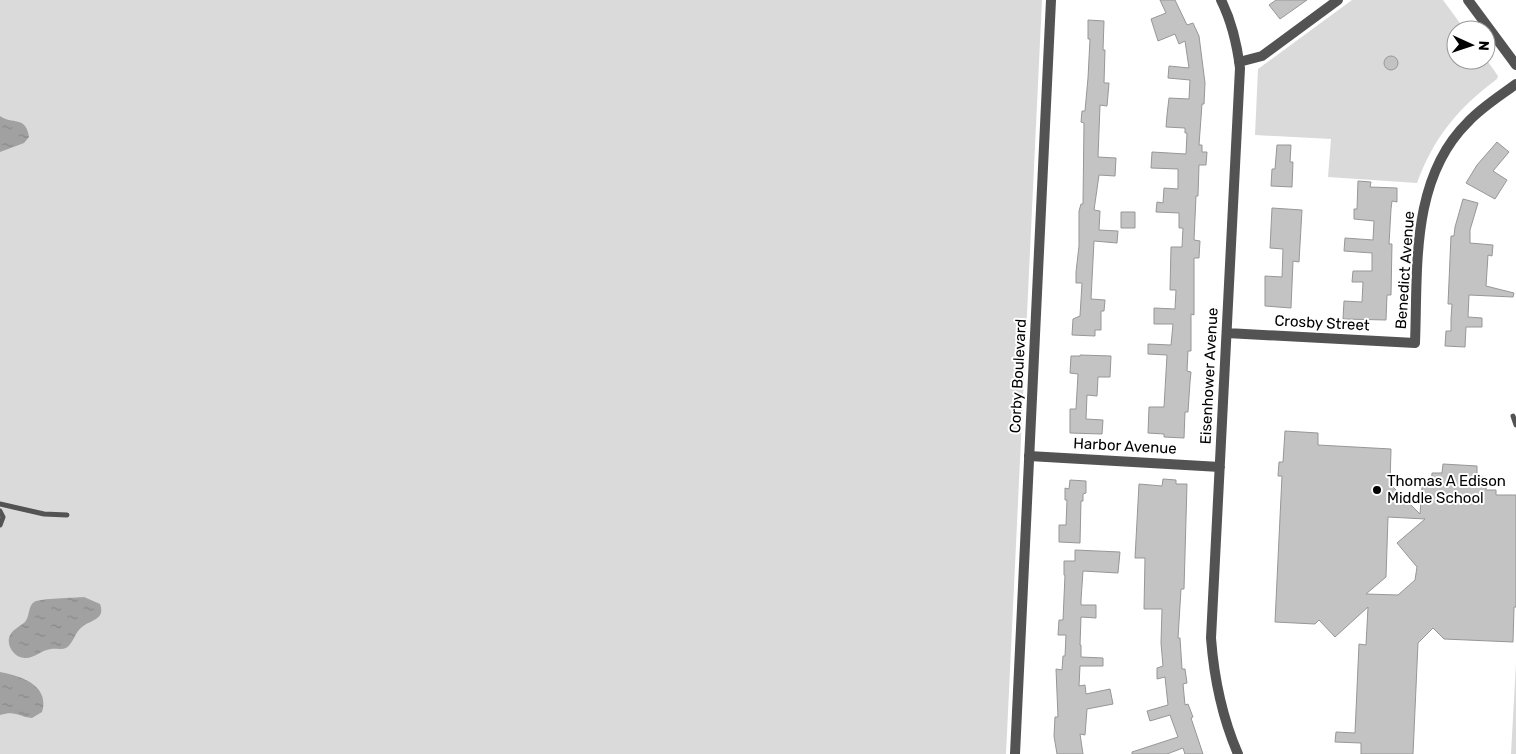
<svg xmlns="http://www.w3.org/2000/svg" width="1516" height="754" viewBox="0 0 1516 754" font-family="Rubik,sans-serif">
	<defs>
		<pattern id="park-tufts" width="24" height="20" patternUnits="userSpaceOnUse" patternTransform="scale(1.25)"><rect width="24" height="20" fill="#dadada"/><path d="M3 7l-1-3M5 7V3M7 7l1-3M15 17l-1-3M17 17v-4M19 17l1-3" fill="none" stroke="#b9b9b9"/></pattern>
		<pattern id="water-ripples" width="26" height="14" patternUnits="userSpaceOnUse" patternTransform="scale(1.25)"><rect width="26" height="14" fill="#a1a1a1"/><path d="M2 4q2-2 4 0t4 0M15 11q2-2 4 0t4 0" fill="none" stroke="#898989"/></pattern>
	</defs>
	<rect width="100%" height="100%" fill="#fff"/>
	<path fill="#dadada" d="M0 0H1042L1006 754H0Z
		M1352 0H1443L1465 30H1456V60L1486 59 1498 76 1497 79C1458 108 1434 137 1417 183L1328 177 1331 139 1255 135 1258 69Z"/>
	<path fill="url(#park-tufts)" d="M1516 663V754H1511Z"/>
	<path fill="url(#water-ripples)" d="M0 116C12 125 26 115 29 137L24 143 0 152Z
		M84 597 100 604C106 620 90 620 82 627 75 632 73 644 66 648 61 650 56 648 51 649 42 650 34 658 26 658 16 659 7 648 9 638 11 630 19 627 25 622 30 616 28 606 34 602 40 598 74 598 84 597Z
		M0 672C21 676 50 685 42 712L32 718C19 717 16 710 0 715Z"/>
	<path fill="#c3c3c3" stroke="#979797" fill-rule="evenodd" d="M1160 0H1175L1187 25 1193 23 1199 36 1205 83 1204 104H1202L1199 145H1202V152H1207L1206 165H1199L1198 196H1196L1194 240 1200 241 1199 258H1194V315L1191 314V351H1188L1187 371 1191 372 1190 382 1188 412H1185L1184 438 1164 437V434L1148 433 1149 407H1164L1167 355 1148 354V344L1171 345 1173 324H1154V308L1175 309 1176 290H1170L1171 247H1182L1183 228H1179V213L1156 212 1157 202 1163 203 1164 188 1178 189V169L1151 168 1152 152 1186 154 1187 133H1185V128L1166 127 1167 115 1169 98 1189 99 1190 80 1168 78 1169 66 1189 68 1185 41 1179 44 1175 34 1158 41 1151 19 1166 13Z
		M1276 0H1307L1280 19 1269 5Z
		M1088 20 1104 21 1103 50H1105L1104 83H1109L1107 106 1100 105 1098 157 1116 158 1115 176 1099 175 1094 210 1100 211 1099 230 1118 231 1117 243 1094 241 1091 299 1105 300 1104 311H1101V330H1095V336L1072 335 1073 319 1080 316 1082 283H1076V272L1079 246V211L1081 204H1083L1084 123 1081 122 1082 111H1085L1088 78 1090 39H1088Z
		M1384 63a7 7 0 1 1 14 0a7 7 0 1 1-14 0Z
		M1497 142 1509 152 1493 171 1507 180 1495 199 1466 183 1477 165Z
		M1277 145H1291L1290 162H1293L1292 187 1271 186 1272 169H1275Z
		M1358 181 1371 182 1370 187 1397 188V202L1392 201 1391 209 1389 244H1392L1391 295H1387L1386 320 1343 319 1344 301 1362 302 1363 282H1352L1353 271H1372V253L1344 251 1345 238 1373 240 1374 221 1354 219V209H1357Z
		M1463 199 1478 203 1470 230V243L1493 245 1492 256 1488 255 1486 286 1514 293 1513 297 1469 295 1468 317 1482 318V327H1466L1465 347 1445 346 1446 331H1451V319L1452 304H1448L1451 236H1454L1455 227Z
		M1272 208 1302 210 1299 262 1293 261 1291 308 1265 306V276L1282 277 1283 249 1270 248Z
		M1121 212H1135V228H1121Z
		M1080 355 1111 356 1110 377H1098L1097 396 1087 395 1086 419 1103 420 1102 434 1070 433V409H1076L1078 374 1070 373 1071 356H1080Z
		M1285 431 1318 433V445L1391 449 1390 484 1420 514 1422 487H1431L1432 473H1442L1443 464 1477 466V477H1486V490H1496V495H1516V607H1514L1513 642 1444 639 1433 628 1418 643 1413 754H1361V743L1335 742 1336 732 1355 733 1359 644 1366 645 1368 607 1335 637 1319 620 1315 624 1275 622 1282 476H1278L1279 462H1283ZM1388 517 1425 519 1397 543 1417 567 1415 580 1398 595 1366 594 1386 577Z
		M1163 479 1176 480V484H1187L1184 589H1181L1178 638H1180L1182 669H1185L1187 683 1183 684 1185 705 1188 704 1193 717 1191 718 1203 754H1185L1183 748 1167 754H1132V752L1178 737 1170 715 1150 721 1147 711 1168 705 1165 677 1157 679V668L1163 666 1161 643 1162 609H1144L1145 558H1135L1139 484 1162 486Z
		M1070 480 1086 481V493L1083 494V501H1081L1080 543 1059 542V525H1066L1067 500H1065V488L1069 489Z
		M1075 550 1120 552 1118 573 1083 571 1081 600V605H1096V618L1081 617 1080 645H1081V657L1103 658V666H1080L1079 686 1085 685 1086 694 1110 689 1113 704 1087 709 1085 735 1080 734 1083 754H1057L1054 736 1055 717H1058L1056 669 1062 670 1063 656H1065L1066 635H1058L1059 620H1063L1065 575H1064V561H1075Z"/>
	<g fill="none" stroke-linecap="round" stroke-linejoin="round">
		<path stroke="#535353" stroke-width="5" d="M1513 416 1516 425
			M0 504 44 514 67 515
			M0 511 3 517 0 525"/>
		<path stroke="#535353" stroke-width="10" d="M1221 0C1232 22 1237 44 1240 68L1211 638C1214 678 1222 717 1238 754
			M1468 0 1516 65
			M1239 62 1262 56 1338 0
			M1227 333 1415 343C1418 268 1410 179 1468 122 1482 107 1500 96 1516 84
			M1029 456 1220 467"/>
		<path stroke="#535353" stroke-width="10" d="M1015 754 1051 0"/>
	</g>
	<circle fill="#000" stroke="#fff" stroke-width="2" cx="1377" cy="490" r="5"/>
	<g text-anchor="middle" stroke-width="4" stroke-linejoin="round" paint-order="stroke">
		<g font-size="15" fill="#000" stroke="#fff">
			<text transform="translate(1405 270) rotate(-86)" y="5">Benedict Avenue</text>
			<text transform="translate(1322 323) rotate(3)" y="5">Crosby Street</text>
			<text transform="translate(1018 376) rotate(-87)" y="5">Corby Boulevard</text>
			<text transform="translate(1209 376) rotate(-87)" y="5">Eisenhower Avenue</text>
			<text transform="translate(1125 446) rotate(3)" y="5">Harbor Avenue</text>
		</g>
		<g font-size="15" fill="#000" stroke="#fff" text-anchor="start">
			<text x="1387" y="486">Thomas A Edison<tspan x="1387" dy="17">Middle School</tspan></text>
		</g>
	</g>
	<g transform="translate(1471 45) rotate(93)"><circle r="24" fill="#ffffff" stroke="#999999"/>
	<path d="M0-4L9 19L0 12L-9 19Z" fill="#000000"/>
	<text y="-8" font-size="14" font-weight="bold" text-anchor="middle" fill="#000000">N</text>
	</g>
</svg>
